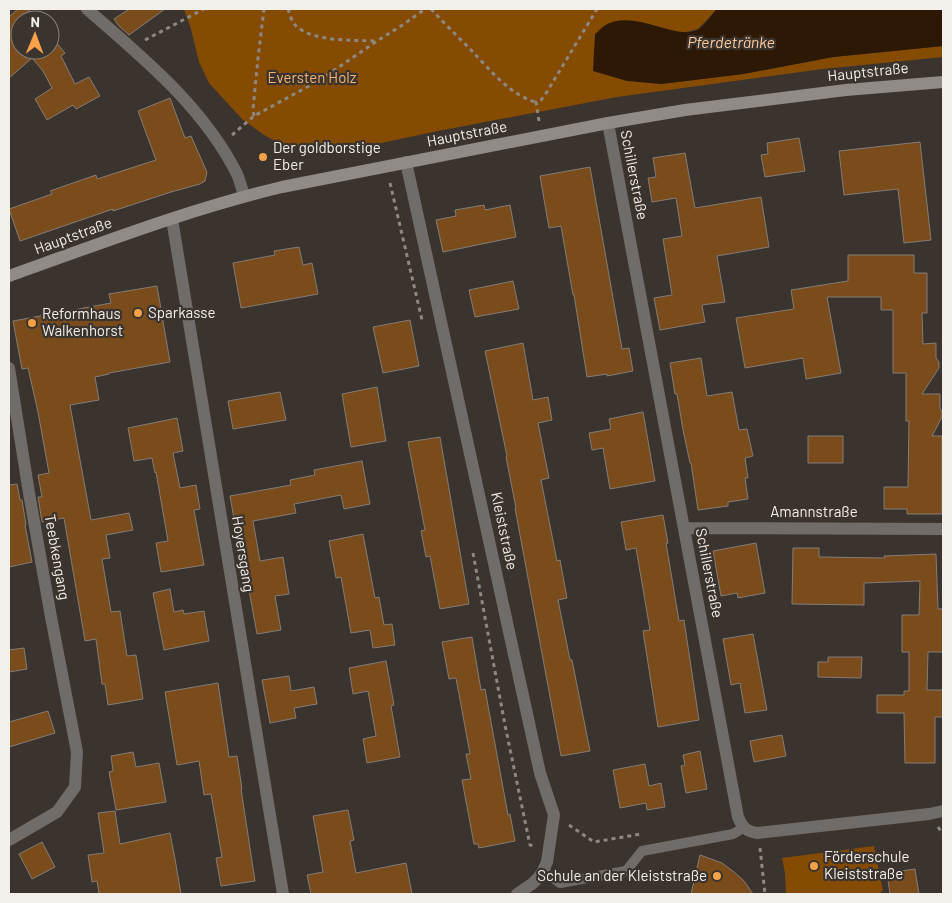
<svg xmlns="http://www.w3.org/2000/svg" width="952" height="903" viewBox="0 0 952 903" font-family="Barlow,sans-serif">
	<rect width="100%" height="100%" fill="#3b342e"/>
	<path fill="#854b00" d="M184 9H717L698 29 682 33 641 22 661 84 743 74 833 57 943 46V57L823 69 617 97 438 131 362 147 333 148 311 147 285 144 275 141 261 133 242 119 209 83 199 62 191 29Z
		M874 846 883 890 879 894H786L785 873 782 858Z"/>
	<path fill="#2c1805" d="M717 9H943V46L833 57 743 74 661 84 627 81 593 71 595 34C598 32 601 28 604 26 634 7 676 43 699 29 705 25 712 14 717 9Z"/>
	<path fill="#7a4c1c" stroke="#847c76" d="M18 9H28L37 19 20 20V50H50V35L65 53 61 56 75 84 89 77 100 96 76 109 73 105 47 120 35 99 52 88 43 71 32 58 9 78V17Z
		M129 9H165L129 35 119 26 114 19Z
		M170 98 185 138 191 136 207 172 205 181 200 184 171 192 113 211V209L20 241 9 209 52 194 50 191 96 175 97 179 156 160 138 111Z
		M799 138 805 171 765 177 761 155 768 154 767 143Z
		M920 142 931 240 904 243 898 189 844 195 839 151Z
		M685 153 695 208 761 197 769 247 717 256 725 302 702 305 705 322 660 330 654 298 672 295 663 239 682 236 676 198 652 202 648 178 656 177 653 158Z
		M590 167 622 349 629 348 633 371 607 376V374L587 377 574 295H573L561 226 549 228 540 176Z
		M484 205 485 210 510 205 516 237 443 252 436 220 456 216 455 210Z
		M299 247 303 265 312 263 318 294 241 308 233 263 275 255 274 251Z
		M848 255H914V273H927V313H922L923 344 936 343V358L939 362V368L922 394H940V408L942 412V417L932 436H942V514H907V509H884V487H908L909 421H906V373H893V310H881V297H827L841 373 806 379 803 358 745 368 736 318 794 309 791 290 848 281Z
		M513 281 519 309 475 317 469 290Z
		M157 286 170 362 109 373V374L95 377 99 400 70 405 91 520 129 513 133 530 106 535 110 558 102 559 111 612 120 611 127 656 136 655 143 699 108 705 105 684H102L96 639 85 641 64 518 42 522 38 497H42L38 475 49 473 38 412 28 368 22 369 13 321 111 303 109 294Z
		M410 320 419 366 383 373 373 327Z
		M523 343 533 400 548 397 552 420 538 423 549 478 541 480 557 561 560 560 567 598 558 600 570 660H572L590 751 561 756 515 508H516L506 457 507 456 485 351Z
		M701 358 707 396 732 392 739 430 747 429 753 456 745 458 748 478H745L748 499 728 502V506L698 510 691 463H690L683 430 677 394H675L670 363Z
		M377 387 386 441 351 447 342 394Z
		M280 392 286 420 233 429 228 401Z
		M643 412 655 481 610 489 603 448 592 450 589 433 611 429 609 419Z
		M177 418 183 451 173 453 180 488 196 485 200 509 194 510 204 565 161 572 156 543 168 541 156 472 155 473 152 458 134 461 128 428Z
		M808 436H843V463H808Z
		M440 437 469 604 440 609 430 556 426 557 421 531 425 530 408 442Z
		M362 461 370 504 344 509 341 495 294 504 296 513 253 521 260 561 283 557 289 594 275 596 281 630 257 634 240 541H238L230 496 291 485 290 480 315 475 314 470Z
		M17 484 20 500H22L26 525H25L32 562 9 567V485Z
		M663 515 668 543H666L679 621 684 620 699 720 658 727 643 631 650 630 636 548 626 550 621 522Z
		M363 534 375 598 379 597 384 625 392 624 395 645 373 648 370 630 351 633 341 577 336 578 329 541Z
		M756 543 765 593 738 598 737 593 721 596 713 551Z
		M793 548H819V557L885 558 884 556 936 554 938 609H943V652H928L927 690H943V717H935V763H905L904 713H877V695H904V691H909V652H902V615H919L920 581 864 583V605L792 604Z
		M170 589 174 612 183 610 184 614 204 611 209 641 164 650 153 593Z
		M753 634 767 710 745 713 740 683 731 685 723 639Z
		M472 637 481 690 485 689 508 815 510 814 515 841 479 848 478 844H474L462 780 471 779 466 754H470L456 678 449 679 442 642Z
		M24 648 27 669 9 672V650Z
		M828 657H862L861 678 818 677V662H828Z
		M386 661 394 705 391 706 400 757 367 763 363 739 376 736 368 691 353 694 349 668Z
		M289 676 291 691 314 687 317 704 294 708 296 718 270 723 262 680Z
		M218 683 229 757 237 756 242 789H241L255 881 221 886 216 858 222 857 211 794 204 795 199 761 177 765 165 692Z
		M48 711 55 733 9 747V722Z
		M782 735 786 756 754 762 750 741Z
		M700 751 707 789 686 793 681 766 685 765 683 755Z
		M133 752 136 767 159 763 166 802 116 810 109 772 113 771 111 756Z
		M645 764 649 786 661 783 665 807 647 810 646 803 620 808 613 770Z
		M348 810 354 840 350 841 356 873 406 863 412 894H311L307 875 323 872 313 816Z
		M115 811 120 844 170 833 175 859 181 894H99L97 881 92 882 88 855 104 853 98 813Z
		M42 842 55 867 32 879 19 854Z
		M700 855 722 863 734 872 744 881 753 894H691Z
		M915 869 919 894H890L887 873Z"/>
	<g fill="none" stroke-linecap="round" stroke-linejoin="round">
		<path stroke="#8e8883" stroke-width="3" stroke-dasharray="4 4" stroke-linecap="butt" d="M288 9C290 15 292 22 296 26 313 42 354 40 376 41
			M431 9C444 23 458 37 472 51 489 69 511 96 536 102
			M145 40 204 9
			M254 116 253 109 258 58 264 9
			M539 121 536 102 541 100 545 95 597 9
			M232 135 254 116 320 80 377 41 404 24 425 9
			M390 183 422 320
			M473 553 505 725 530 845 534 846
			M569 825 594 842 641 834
			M938 827 943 834
			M760 848 765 894"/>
		<path stroke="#706c69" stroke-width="10" d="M543 871 560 883 626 871 642 851 733 834 743 828"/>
		<path stroke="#706c69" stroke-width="12" d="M87 9C143 58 203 106 237 174 240 181 242 189 244 196
			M608 123 738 817C742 827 746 831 757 833L929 814 943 811
			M406 162 540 773 554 815 547 862 543 871 538 878 532 884 517 894
			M172 219 283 894
			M9 368 29 493 51 617 77 752 75 787 57 812 9 840
			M684 528 943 529"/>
		<path stroke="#908b86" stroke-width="12" d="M9 276C99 244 189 209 282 187L608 123 685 110 846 90 943 82"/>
	</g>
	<g fill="#f7a149" stroke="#3b342e" stroke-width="2">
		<circle cx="263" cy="157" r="5"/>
		<circle cx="138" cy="313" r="5"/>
		<circle cx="32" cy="323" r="5"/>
		<circle cx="814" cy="866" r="5"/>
		<circle cx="717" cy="876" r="5"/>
	</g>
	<g text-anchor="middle" stroke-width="4.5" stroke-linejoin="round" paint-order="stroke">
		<g font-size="15" fill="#f3efeb" stroke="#3b342e">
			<text transform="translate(868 72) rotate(-6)" y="5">Hauptstraße</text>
			<text transform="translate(467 134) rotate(-11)" y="5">Hauptstraße</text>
			<text transform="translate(634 175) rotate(79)" y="5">Schillerstraße</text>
			<text transform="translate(73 236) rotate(-20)" y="5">Hauptstraße</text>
			<text x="814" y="517">Amannstraße</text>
			<text transform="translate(504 531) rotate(78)" y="5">Kleiststraße</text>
			<text transform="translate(243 554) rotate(81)" y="5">Hoyersgang</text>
			<text transform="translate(57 557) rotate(80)" y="5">Teebkengang</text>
			<text transform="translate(709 573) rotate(79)" y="5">Schillerstraße</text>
		</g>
		<g font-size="15" fill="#f6b374" stroke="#3b342e">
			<text x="312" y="83">Eversten Holz</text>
		</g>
		<g font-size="15" fill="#f3efeb" stroke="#3b342e" text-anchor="start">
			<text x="273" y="153">Der goldborstige<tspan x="273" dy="17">Eber</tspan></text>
			<text x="148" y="318">Sparkasse</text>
			<text x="42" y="319">Reformhaus<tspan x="42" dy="17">Walkenhorst</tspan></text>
			<text x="824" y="862">Förderschule<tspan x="824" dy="17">Kleiststraße</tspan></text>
			<text x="707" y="881" text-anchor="end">Schule an der Kleiststraße</text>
		</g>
		<g font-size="16" font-style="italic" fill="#fdca9c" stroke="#3b342e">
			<text x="731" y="48">Pferdetränke</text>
		</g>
	</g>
	<rect width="952" height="903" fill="none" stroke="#f3efeb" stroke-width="20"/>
	<g transform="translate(35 35) rotate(1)"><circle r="24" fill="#3b342e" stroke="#857f7a"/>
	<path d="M0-4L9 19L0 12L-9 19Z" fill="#f7a149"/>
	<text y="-8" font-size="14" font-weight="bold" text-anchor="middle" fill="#f3efeb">N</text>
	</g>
</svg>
